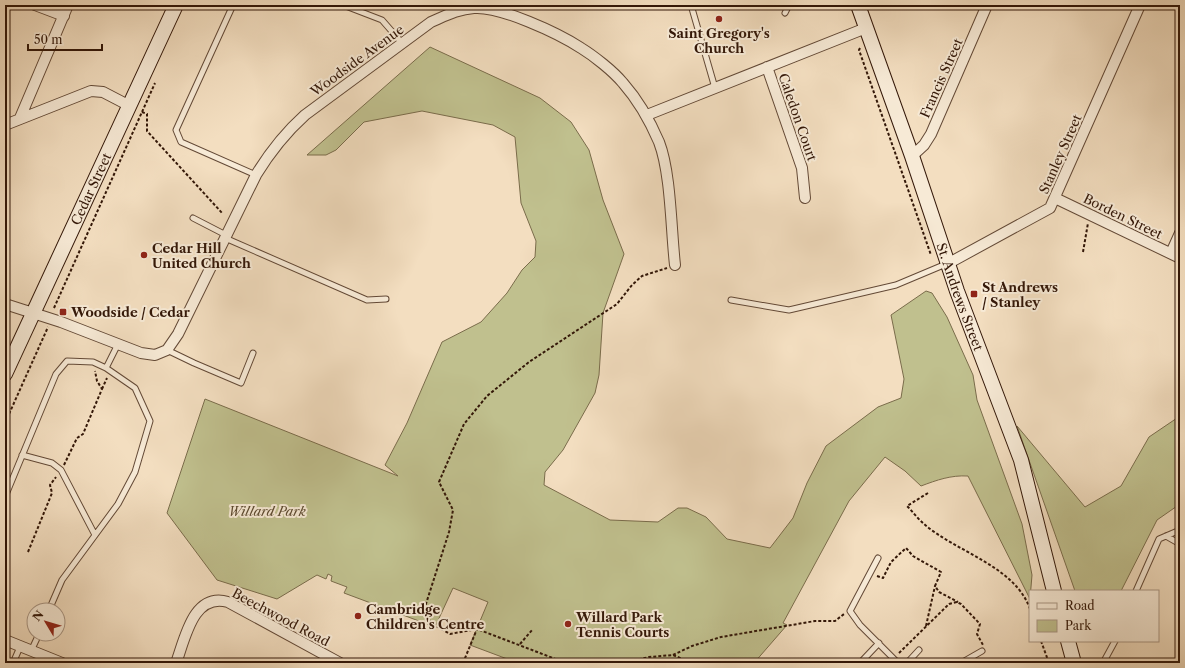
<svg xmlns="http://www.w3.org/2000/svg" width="1185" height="668" viewBox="0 0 1185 668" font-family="'Libre Caslon Text',serif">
	<rect width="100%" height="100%" fill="#f3dec0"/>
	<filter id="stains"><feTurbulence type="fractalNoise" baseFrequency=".005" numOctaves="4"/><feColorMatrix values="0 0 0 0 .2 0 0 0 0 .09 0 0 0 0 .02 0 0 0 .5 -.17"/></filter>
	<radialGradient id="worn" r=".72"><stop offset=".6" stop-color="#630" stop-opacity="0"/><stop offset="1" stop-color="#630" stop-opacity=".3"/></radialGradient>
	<path fill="#c0c08e" stroke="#7a6c4b" d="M430 47 540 98 571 122 589 150 603 200 624 254 603 313 599 375 595 393 563 450 545 472 544 485 610 520 658 522 678 508H687L706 517 727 539 770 548 793 518 807 483 826 446 878 407 901 398 904 379 891 315 926 291 932 293 947 317 973 375 977 400 1022 524 1032 575 1030 599 968 476C951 475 937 480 921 486L905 471 885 457 849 501 783 623 787 625 754 663H518L470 645 488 602 453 588 435 627 344 593 347 587 331 581 332 576 328 574 326 579 317 575 277 599 217 580 167 513 205 399 398 476 385 465 407 423 442 342 481 322 507 293 522 270 535 257 536 241 521 203 515 137 493 125 422 111 364 122 336 150 326 155H307Z
		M1180 416V504L1157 520 1121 591H1075L1017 426 1085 507 1121 486 1149 437Z"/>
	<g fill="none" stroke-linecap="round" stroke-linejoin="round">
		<defs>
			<path id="lane" d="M233 5 176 130 181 142 256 175
				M343 5 382 20 402 43
				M691 5 715 88
				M785 13 789 5
				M193 218 226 235
				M225 238 367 300 386 299
				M731 300 789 310 896 285 946 264
				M167 350 194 363 241 383 253 353
				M106 368 118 344
				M22 455 52 463 61 470 95 535
				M5 497 56 374 67 361 93 362 106 368 135 388 150 421 135 472 118 504 62 580 49 610
				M1166 536 1180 544
				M878 558 850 611 860 625 898 663
				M1136 591 1159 539 1180 530
				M31 651 39 634
				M13 663 20 647
				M860 663 879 643
				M907 663 919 650
				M961 663 982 651
				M1103 663 1115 641"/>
			<path id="street" d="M35 5 64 16
				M767 67 802 168 805 198
				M647 115 866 28
				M20 118 68 5
				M5 125 91 91 103 92 128 105
				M912 156 924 145 931 134 987 5
				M1055 198 1180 258
				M1171 253 1180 233
				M949 263 1050 208 1140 5
				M5 304 61 322 141 353 155 355 167 350 178 334 256 175C270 152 285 133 305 115L431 22C445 16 458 9 474 8 500 6 558 33 581 48 594 56 613 71 623 83 638 100 650 121 659 142 671 173 671 230 675 265
				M5 640 62 663
				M176 663C185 639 193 592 228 602L340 663"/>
			<g id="secondary">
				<path id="s1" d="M858 5 912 156 957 291 1021 460 1054 591"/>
				<path id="s2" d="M5 374 176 5"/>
				<path d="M1068 641 1074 663"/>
			</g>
		</defs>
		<use href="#lane" stroke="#634936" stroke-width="7"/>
		<use href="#street" stroke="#634936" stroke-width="12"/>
		<use href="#secondary" stroke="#331708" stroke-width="16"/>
		<path stroke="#331708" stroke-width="2" stroke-dasharray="3 2" stroke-linecap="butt" d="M860 48 859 50 931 255
			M142 112 147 114V131L223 214
			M1083 252 1088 223
			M54 308 155 83
			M102 389 107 378
			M5 423 48 327
			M64 465 77 438 83 434 102 389 97 381 95 371
			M928 493 907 506C913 512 918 519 924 524 956 552 1015 566 1030 609
			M28 552 52 493 50 485 56 477
			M877 576 883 578 891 562 906 548 913 556 941 572 935 586 939 592 958 602
			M926 626 935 586
			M1041 641 1049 663
			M520 644 533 629
			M899 653 949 604 957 602 961 604 980 624 977 634 983 645
			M673 655 692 646 721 637 815 621H835L844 614
			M463 663 477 629
			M566 663 477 629 450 634 431 623 424 610 449 532 453 510 439 482 464 424 487 396 529 362 617 304 632 285 642 276 667 268
			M624 663 649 657 673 655 692 663"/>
		<use href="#lane" stroke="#f7ead6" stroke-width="5"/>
		<use href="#street" stroke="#f7ead6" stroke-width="10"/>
		<use href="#secondary" stroke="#f7ead6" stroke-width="14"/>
	</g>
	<g fill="#8f2418" stroke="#f7ead6" stroke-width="1.5">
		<circle cx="719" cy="19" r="4"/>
		<circle cx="144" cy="255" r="4"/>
		<rect x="970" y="290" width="8" height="8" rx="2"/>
		<rect x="59" y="308" width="8" height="8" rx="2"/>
		<circle cx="358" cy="616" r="4"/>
		<circle cx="568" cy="624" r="4"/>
	</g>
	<g text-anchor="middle" stroke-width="4" stroke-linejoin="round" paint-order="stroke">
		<g font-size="13" font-weight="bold" fill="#331708" stroke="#f7ead6" text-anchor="start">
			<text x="719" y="38" text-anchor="middle">Saint Gregory's<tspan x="719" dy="15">Church</tspan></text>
			<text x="152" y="253">Cedar Hill<tspan x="152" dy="15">United Church</tspan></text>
			<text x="982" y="292">St Andrews<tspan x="982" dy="15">/ Stanley</tspan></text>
			<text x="71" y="317">Woodside / Cedar</text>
			<text x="366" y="614">Cambridge<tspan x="366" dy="15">Children's Centre</tspan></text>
			<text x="576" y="622">Willard Park<tspan x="576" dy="15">Tennis Courts</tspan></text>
		</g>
		<g font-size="13" fill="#331708" stroke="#f7ead6">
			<text transform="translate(357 60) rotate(-36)" y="5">Woodside Avenue</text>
			<text transform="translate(941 78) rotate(-66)" y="5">Francis Street</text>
			<text transform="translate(798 117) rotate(71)" y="5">Caledon Court</text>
			<text transform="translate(1060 154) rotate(-66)" y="5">Stanley Street</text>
			<text dy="5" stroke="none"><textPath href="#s2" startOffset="204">Cedar Street</textPath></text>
			<text transform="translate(1123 216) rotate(26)" y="5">Borden Street</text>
			<text dy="5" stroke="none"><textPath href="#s1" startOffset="309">St. Andrews Street</textPath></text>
			<text transform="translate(281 617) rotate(28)" y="5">Beechwood Road</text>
		</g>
		<g font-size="13" font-style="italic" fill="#5d4a30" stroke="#f7ead6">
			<text x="267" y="516">Willard Park</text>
		</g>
	</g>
	<rect width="1185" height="668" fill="none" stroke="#f3dec0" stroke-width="20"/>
	<rect x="6" y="6" width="1173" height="656" fill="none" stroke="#331708" stroke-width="2"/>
	<rect x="10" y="10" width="1165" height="648" fill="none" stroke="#331708"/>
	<rect x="1029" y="590" width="130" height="52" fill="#f7ead6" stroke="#a99684"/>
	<rect x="1037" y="603" width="20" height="6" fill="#f7ead6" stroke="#a99684"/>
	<text x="1065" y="610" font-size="12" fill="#331708">Road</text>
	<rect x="1037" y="620" width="20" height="12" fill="#c0c08e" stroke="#a99684"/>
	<text x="1065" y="630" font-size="12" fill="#331708">Park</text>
	<g transform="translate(46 622) rotate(308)"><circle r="19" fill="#f7ead6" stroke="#a99684"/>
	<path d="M0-3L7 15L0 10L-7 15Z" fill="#8f2418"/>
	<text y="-6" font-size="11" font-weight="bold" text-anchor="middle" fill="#331708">N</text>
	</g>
	<path d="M28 44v6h74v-6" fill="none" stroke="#331708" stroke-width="2"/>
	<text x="34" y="44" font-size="12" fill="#331708" stroke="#f7ead6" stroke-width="3" paint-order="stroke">50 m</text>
	<rect width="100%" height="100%" filter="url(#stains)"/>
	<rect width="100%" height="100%" fill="url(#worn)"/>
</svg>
